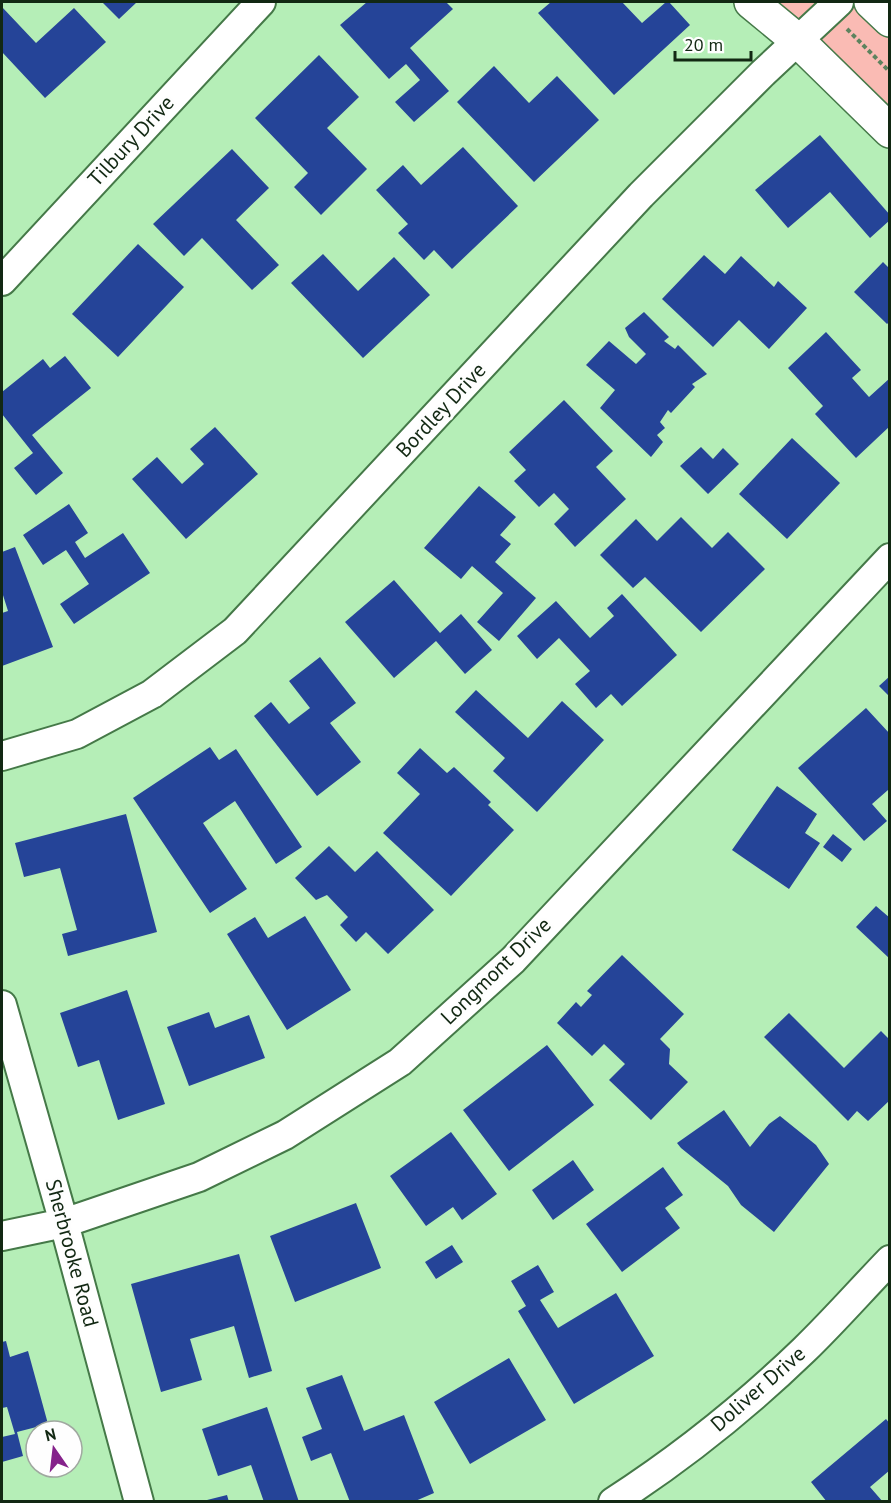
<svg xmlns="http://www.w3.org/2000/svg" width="891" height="1503" viewBox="0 0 891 1503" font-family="'PT Sans',sans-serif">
	<rect width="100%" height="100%" fill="#b5eeb7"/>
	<path fill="#fabbb4" d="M766 2H860L889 30V119Z"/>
	<path fill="#254498" d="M102 2H137L119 19Z
		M367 2H446L453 9 410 48 449 91 414 122 395 102 420 80 406 64 389 79 340 25Z
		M551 2H622L642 23 666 2H669L690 25 614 95 538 13Z
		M2 7 36 43 74 8 106 42 45 98 2 52Z
		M319 55 359 97 327 128 367 169 321 215 294 187 308 173 255 118Z
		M494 66 529 103 557 76 599 120 534 182 457 102Z
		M820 135 890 215V220L870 238 830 192 788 228 755 190Z
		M463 147 518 206 452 269 434 250 424 260 398 233 408 224 376 190 403 165 421 185Z
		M232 149 269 188 236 220 279 265 252 290 202 238 184 256 153 224Z
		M138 244 184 287 118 357 72 314Z
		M323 254 358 291 394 257 430 295 363 358 291 283Z
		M704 255 725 274 741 256 774 287 778 281 807 308 769 349 739 320 713 347 662 299Z
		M883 262 890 269V321L887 324 854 292Z
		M644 312 669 337 664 341 675 349 678 345 707 374 692 384 695 387 671 413 668 410 660 422 665 428 657 435 663 442 651 457 600 408 615 390 586 365 609 341 636 364 646 354 629 337 625 328Z
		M826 332 861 370 852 378 869 397 890 378V426L856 458 815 414 823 406 788 368Z
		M65 356 91 388 32 435 63 473 36 495 14 468 33 453 2 414V392L43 359 50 368Z
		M564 400 613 451 596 467 626 499 575 547 554 524 569 509 554 493 539 507 514 481 526 470 509 452Z
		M215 427 258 474 186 539 132 479 157 457 182 484 204 464 190 449Z
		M792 438 840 483 787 539 739 494Z
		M701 447 713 459 723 448 739 464 708 494 680 466Z
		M479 486 516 517 500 535 511 544 495 562 536 598 499 641 477 622 503 593 472 566 461 579 424 548Z
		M69 504 88 533 75 542 85 558 123 533 150 573 74 624 60 604 89 584 66 550 43 565 23 535Z
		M681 517 712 548 728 532 765 569 701 632 645 577 633 588 600 555 636 519 657 541Z
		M15 547 53 647 2 666V613L8 611 2 592V552Z
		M394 580 440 633 461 614 492 650 465 674 436 641 394 678 345 622Z
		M622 594 677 655 622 706 611 694 596 708 575 684 590 671 559 638 537 659 517 636 556 601 590 638 614 616 607 608Z
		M320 657 356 703 330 723 361 762 317 796 254 716 271 702 289 724 310 708 289 681Z
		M890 676V697L879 686Z
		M476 690 528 738 562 701 604 740 537 812 493 771 505 758 455 712Z
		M866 708 890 734V792L888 790 872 804 887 821 864 841 798 768Z
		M210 747 219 760 236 749 302 847 276 864 235 801 203 823 247 889 210 913 133 798Z
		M420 748 447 773 454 767 491 802 488 805 514 830 451 896 383 833 420 794 397 773Z
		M777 786 817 814 805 833 820 843 789 889 732 850Z
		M126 814 157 932 68 956 62 934 77 930 60 868 24 877 15 843Z
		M833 834 852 849 842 862 823 847Z
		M329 846 355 872 377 851 434 910 388 954 366 932 356 942 340 925 348 917 327 895 316 900 295 878Z
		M876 906 890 918V959L856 927Z
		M305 916 351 990 287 1030 227 934 255 917 268 938Z
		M622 955 684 1014 660 1039 670 1049 669 1064 688 1082 651 1120 609 1080 625 1064 604 1044 592 1056 557 1023 576 1002 581 1007 592 995 587 991Z
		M127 990 165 1104 118 1120 99 1060 78 1067 60 1013Z
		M209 1012 215 1028 249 1015 265 1058 189 1086 167 1027Z
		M789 1013 844 1068 881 1031 890 1040V1100L868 1121 857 1111 848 1121 764 1037Z
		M547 1045 594 1105 509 1171 463 1110Z
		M724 1110 750 1147 769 1124 780 1116 816 1145 829 1164 774 1232 741 1205 728 1186 681 1148 677 1143Z
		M451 1132 497 1194 462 1220 453 1207 426 1226 390 1176Z
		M573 1160 594 1190 553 1220 532 1190Z
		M663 1167 683 1195 665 1208 680 1228 622 1272 586 1224Z
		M356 1203 381 1268 295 1302 270 1236Z
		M452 1245 463 1262 436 1279 425 1262Z
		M239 1254 272 1371 249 1378 234 1326 190 1339 202 1380 161 1392 131 1284Z
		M538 1265 554 1292 540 1300 558 1328 616 1293 654 1356 574 1404 518 1311 526 1306 511 1281Z
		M6 1341 10 1357 28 1351 48 1424 17 1432 23 1456 2 1462V1437L15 1434 7 1407 2 1408V1342Z
		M509 1358 546 1420 470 1464 434 1402Z
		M342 1375 364 1431 404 1415 434 1493 413 1502H350L331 1453 311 1461 302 1437 322 1429 306 1388Z
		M267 1407 299 1502H264L251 1465 218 1476 202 1429Z
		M886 1419 890 1424V1470L870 1487 883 1502H827L811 1482Z
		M227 1495 229 1502H203V1501Z"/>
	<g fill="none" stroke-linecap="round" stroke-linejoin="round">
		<defs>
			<path id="minor" d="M2 281 261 2
				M2 756 77 734 152 694 235 631 641 195 763 73 839 2
				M2 1005 64 1223 139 1502
				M2 1236 64 1223 199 1177 285 1135 400 1062 513 960 890 558
				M613 1502C681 1458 746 1406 804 1350 834 1321 861 1290 890 1260"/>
			<path id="tertiary" d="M751 2 797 40 890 131
				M871 2 890 20"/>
		</defs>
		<use href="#minor" stroke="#457948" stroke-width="32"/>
		<use href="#tertiary" stroke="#457948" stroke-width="36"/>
		<path stroke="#5d835e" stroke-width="4" stroke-dasharray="4.5 3" stroke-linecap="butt" d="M847 29 890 72"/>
		<use href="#minor" stroke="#fff" stroke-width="28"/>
		<use href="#tertiary" stroke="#fff" stroke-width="33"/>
	</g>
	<g text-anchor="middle" stroke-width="6" stroke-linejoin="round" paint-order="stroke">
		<g font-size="21" fill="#122813" stroke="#fefefe">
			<text transform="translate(131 141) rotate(-47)" y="7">Tilbury Drive</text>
			<text transform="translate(441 410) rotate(-47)" y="7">Bordley Drive</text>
			<text transform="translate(496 971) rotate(-44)" y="7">Longmont Drive</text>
			<text transform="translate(72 1253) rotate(75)" y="7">Sherbrooke Road</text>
			<text transform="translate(758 1389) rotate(-41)" y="7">Doliver Drive</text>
		</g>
	</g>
	<rect width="891" height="1503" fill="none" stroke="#122813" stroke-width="6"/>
	<g transform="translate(54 1449) rotate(346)"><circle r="28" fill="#fefefe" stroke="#a0a8a0" stroke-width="1.5"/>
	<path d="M0-4.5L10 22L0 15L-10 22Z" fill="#85228b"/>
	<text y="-9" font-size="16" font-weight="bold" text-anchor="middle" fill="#122813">N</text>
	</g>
	<path d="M675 51v9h76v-9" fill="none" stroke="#122813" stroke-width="3"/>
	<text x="684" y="51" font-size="18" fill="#122813" stroke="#fefefe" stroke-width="4.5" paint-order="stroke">20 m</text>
</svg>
